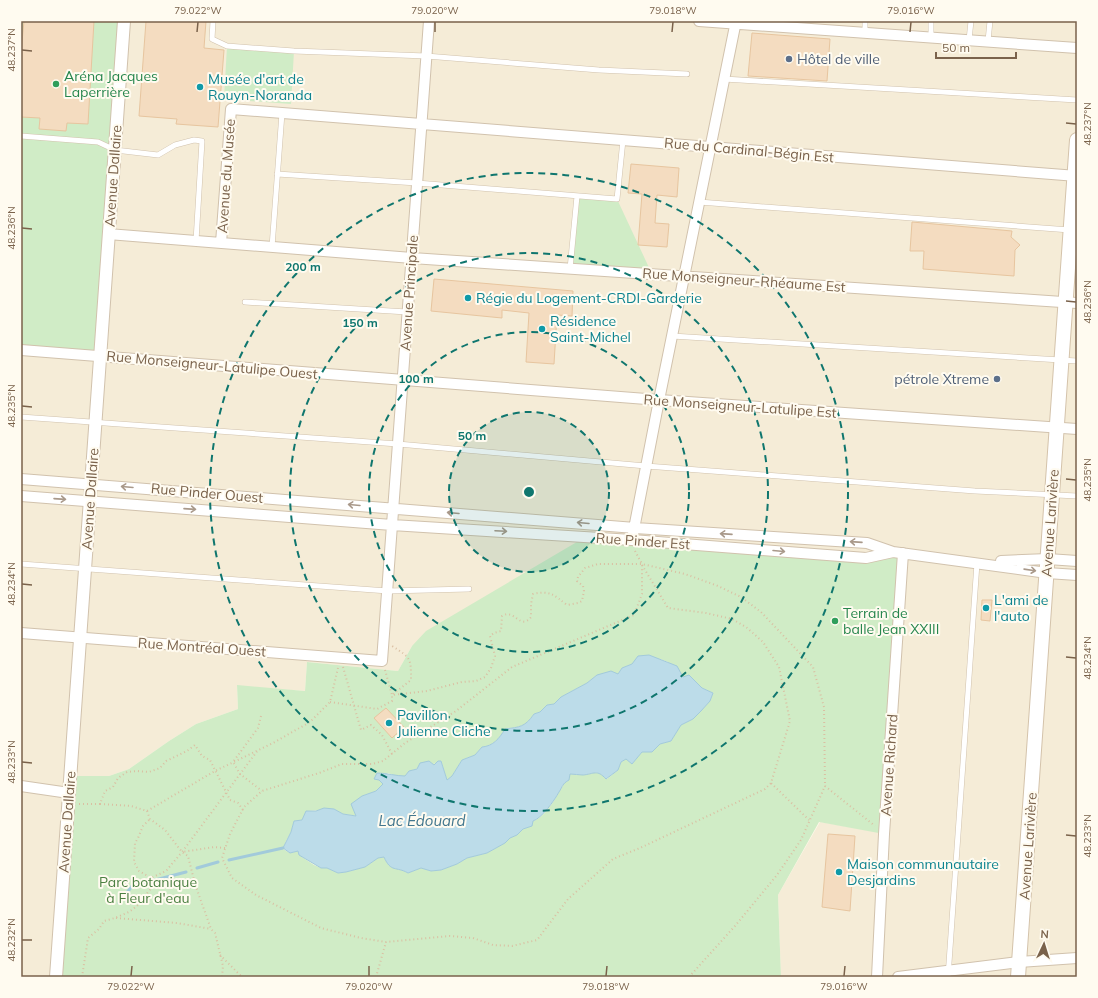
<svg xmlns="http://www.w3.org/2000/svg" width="1098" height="998" viewBox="0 0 1098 998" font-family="Mulish,sans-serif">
	<rect width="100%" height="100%" fill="#fdf8e9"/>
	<path fill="#f5ecd7" d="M119 21H1077V977H781L778 895 820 822 884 833 903 553 412 646 398 671 307 662 305 691 237 686 238 709 196 724 169 741 129 769 109 776H70L56 977H21V346Z"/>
	<path fill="#d0ecc6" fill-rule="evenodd" d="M21 21H119L96 351 21 346Z
		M227 46 294 51 291 104 224 99Z
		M577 196 617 199 652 274 570 269Z
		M587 536 866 558 903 553 884 834 819 822 778 895 781 977H56L70 776H109L129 769 169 741 196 724 238 709 237 685 305 691 307 662 398 671 412 646 426 631ZM660 659 668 662 683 677 689 676 702 688 713 693 710 701 701 711 693 719 681 725 671 741 660 744 652 752H642L632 763 626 759 621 762 618 770 607 779C597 769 594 774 583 775 579 775 574 774 570 774 561 787 548 817 533 821L531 826 523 829 517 835 510 838 505 843 487 853 467 858 457 864 441 870 431 871 421 868 408 873C397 866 390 872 384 857L378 858 365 867 346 872 338 873 327 868H321L314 865 302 857 298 851 290 853 283 849 286 841 291 832 294 821 302 820 307 811 334 809 343 814 357 816 362 796 376 791 383 784 379 780 388 773 397 776H405C413 766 430 767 441 761L447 780 452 776 462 760 475 755 482 747C493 746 499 739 505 729 520 727 525 727 534 714L540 712 547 705 554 704 561 697 587 683 597 675 618 674 622 668 632 664Z"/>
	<path fill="#bcdce9" stroke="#a2cadb" d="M649 655 677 666 683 677 689 675 702 688 713 693 710 701 701 711 693 719 681 725 671 741 660 744 652 752H642L632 764 626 759 621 762 618 770 606 779C597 769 594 774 583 775 579 775 574 774 570 774L569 780C562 784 563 786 559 792 554 801 542 818 533 821L532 826 523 829 517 835 510 838 505 843 487 853 467 858 457 864 441 870 431 871 421 868 408 873C396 866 391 873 384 857L378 858 365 867 346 872 338 873 327 868H321L299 855 298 851 290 853 283 848 291 832 294 821 302 820 306 811H316L324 808 334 809 343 814 356 816 351 804 362 796 376 791 383 784 379 780 374 779 377 773C387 773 396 776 405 776L409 771 417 769 420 763 429 761 434 765 438 761H441L447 780 452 776 462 760 475 755 482 747C493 746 499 739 505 729 520 727 525 727 534 714L540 712 547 705 554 704 561 697 587 683 597 675 611 671 618 674 622 668 632 664 638 656Z"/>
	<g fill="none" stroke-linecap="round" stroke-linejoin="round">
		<path stroke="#a2cadb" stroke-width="3" d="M229 860 283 848
			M197 868 218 862
			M119 903 132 886 186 872"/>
	</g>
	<path fill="#f4dcc0" stroke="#e7c59f" d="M24 21H94L88 124 67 123 66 131 39 129 40 118 21 117V52Z
		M146 21H206L204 48 224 50 218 127 176 124 177 119 139 116Z
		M752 33 830 39 827 81 748 76Z
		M631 164 679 168 677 197 657 195 655 223 669 224 667 247 638 245 642 194 628 193Z
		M912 222 1012 231 1011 237 1020 245 1015 250 1014 276 923 269 924 251H910Z
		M434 279 573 291 572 316 557 315 554 364 526 362 529 313 502 310V318L431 311Z
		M982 600H992L990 621 981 620Z
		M386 708 404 727 392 738 374 718Z
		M828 834 855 836 850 911 822 907Z"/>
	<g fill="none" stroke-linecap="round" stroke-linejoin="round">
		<defs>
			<path id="service" d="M213 21 212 39 227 46 294 51 426 56 599 70 687 74
				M865 32V21
				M931 37V21
				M969 40 971 21
				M988 41 990 21
				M724 79 1077 100
				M21 136 98 142 115 150 158 155 175 145 194 140 202 141 196 241
				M277 174 417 183 617 199 623 140
				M699 202 1070 230
				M272 247 282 113
				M570 269 577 196
				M245 302 407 312
				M672 336 1077 361
				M21 417 398 444 646 466 975 491 1077 496
				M21 564 388 591 469 589
				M948 977 977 563"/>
			<path id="minor" d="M699 21 1077 48
				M108 234 412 258 1077 303
				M221 243 231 109 1077 176
				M21 350 659 400 1077 429
				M21 479 635 528 867 543 893 552 1047 573 1077 575
				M21 496 392 525 632 540 866 558 893 552
				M633 534 659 400 736 21
				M1001 561 1048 559 1077 561
				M21 633 382 661 429 21
				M21 786 69 793
				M877 977 884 834 903 553
				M898 977 1019 962 1077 958"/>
			<path id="tertiary" d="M56 977 124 21"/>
			<path id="secondary" d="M1018 977 1077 140"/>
		</defs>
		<use href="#service" stroke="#d1c2ad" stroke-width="6"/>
		<use href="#minor" stroke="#d1c2ad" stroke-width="12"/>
		<use href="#tertiary" stroke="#d1c2ad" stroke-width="14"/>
		<use href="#secondary" stroke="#d4c3ab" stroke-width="16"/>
		<path stroke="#dabfa2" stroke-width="2" stroke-dasharray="1 3" stroke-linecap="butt" d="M635 551 642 564V594L634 615 512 667 456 711 405 743 383 761 372 764H342L319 773 262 791 244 807 230 834 222 858 232 878 256 895 321 928 361 938 386 942 450 936 473 938 493 945 512 946 537 940 568 899 613 859 640 848 765 789 771 783
			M642 565 668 608 706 613 732 619 746 627 763 642 779 667 790 721 771 783 809 820
			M343 667 361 730 371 725 382 735 392 754
			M385 670 392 695 427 691 462 682 476 681 485 677 491 668 495 656 490 636 494 633 501 631 502 616C515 608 520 631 531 617V604L533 594C550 590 554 595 567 605L578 603 582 601 584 591 583 586 577 581 578 577 585 568 598 564H642L685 574 718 586 741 597 761 612 813 667 824 707 825 786 875 826
			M330 702 377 709 392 701V695L411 680C411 658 411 658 392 646
			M261 716 258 728 233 762 240 774 262 791
			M79 804H100L105 791 113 787 118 778 127 772 137 771 149 772 160 768 166 761 187 751 195 745 202 756 210 760 230 800 238 803 243 810
			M100 804 131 806 147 811 215 771 273 743 310 722 330 702 338 668
			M147 811 150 819 165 830 182 852 188 856 195 884 211 929 215 933 223 966 222 977
			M149 820 143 826 138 838 135 843 134 862 139 871 151 878 166 871 182 852
			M225 848 214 847 182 852 258 750
			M116 918 177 923 211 929
			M220 955 242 977
			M82 977 88 938 99 929 104 921 115 918 129 912 137 906 152 887 151 878
			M376 977 386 942
			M689 977 735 926 777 875 801 840 825 786"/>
		<use href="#service" stroke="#fff" stroke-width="5"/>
		<use href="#minor" stroke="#fff" stroke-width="10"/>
		<use href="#tertiary" stroke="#fff" stroke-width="12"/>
		<use href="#secondary" stroke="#fff" stroke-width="14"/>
	</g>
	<defs><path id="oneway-shaft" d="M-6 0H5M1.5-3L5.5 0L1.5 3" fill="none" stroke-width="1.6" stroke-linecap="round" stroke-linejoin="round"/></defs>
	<g stroke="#a9998a">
		<use href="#oneway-shaft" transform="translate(127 487) rotate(-175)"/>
		<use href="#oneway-shaft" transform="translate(60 499) rotate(4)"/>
		<use href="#oneway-shaft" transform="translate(354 505) rotate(-175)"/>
		<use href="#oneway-shaft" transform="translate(190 509) rotate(4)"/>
		<use href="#oneway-shaft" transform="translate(453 513) rotate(-175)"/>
		<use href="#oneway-shaft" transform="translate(583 523) rotate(-175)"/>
		<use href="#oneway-shaft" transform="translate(501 531) rotate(3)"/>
		<use href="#oneway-shaft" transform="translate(726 534) rotate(-176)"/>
		<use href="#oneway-shaft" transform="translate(856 542) rotate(-176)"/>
		<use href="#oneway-shaft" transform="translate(779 551) rotate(5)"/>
		<use href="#oneway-shaft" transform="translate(1030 570) rotate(8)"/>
	</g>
	<path fill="none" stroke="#7a624b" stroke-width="1.5" d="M197 32 198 22M435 32V22M672 32 673 22M910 32 911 22M22 50 32 51M1066 123 1076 124M22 228 32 229M1066 301 1076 302M22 406 32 407M1066 479 1076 480M22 584 32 585M1066 657 1076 658M22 762 32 763M1066 835 1076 836M22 940H32M131 976 132 966M369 976V966M606 976 607 966M844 976 845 966"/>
	<circle cx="529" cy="492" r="80" fill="#0f766e" fill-opacity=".12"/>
	<g fill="none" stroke="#0f766e" stroke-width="2" stroke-dasharray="7 5">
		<circle cx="529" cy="492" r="80"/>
		<circle cx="529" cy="492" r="160"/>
		<circle cx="529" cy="492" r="239"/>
		<circle cx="529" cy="492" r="319"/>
	</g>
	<g fill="#5c6f8a" stroke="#fffbf0" stroke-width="1.5">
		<circle cx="789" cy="59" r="4"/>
		<circle cx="997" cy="379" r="4"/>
	</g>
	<g fill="#2e9e5b" stroke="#fffbf0" stroke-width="1.5">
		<circle cx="56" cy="84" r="4"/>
		<circle cx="835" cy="621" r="4"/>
	</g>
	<g fill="#0f9aa8" stroke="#fffbf0" stroke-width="1.5">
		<circle cx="200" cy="87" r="4"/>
		<circle cx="468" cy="298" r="4"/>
		<circle cx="542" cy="329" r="4"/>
		<circle cx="986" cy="608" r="4"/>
		<circle cx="389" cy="723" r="4"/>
		<circle cx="839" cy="872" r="4"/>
	</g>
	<g text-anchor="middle" stroke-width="4" stroke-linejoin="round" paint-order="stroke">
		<g font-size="14" fill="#4e5e75" stroke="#fffbf0" text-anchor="start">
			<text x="797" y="64">Hôtel de ville</text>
			<text x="989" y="384" text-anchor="end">pétrole Xtreme</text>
		</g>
		<g font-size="14" fill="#27864d" stroke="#fffbf0" text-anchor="start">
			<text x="64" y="81">Aréna Jacques<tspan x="64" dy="16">Laperrière</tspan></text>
			<text x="843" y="618">Terrain de<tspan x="843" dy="16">balle Jean XXIII</tspan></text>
		</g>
		<g font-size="14" fill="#0d838f" stroke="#fffbf0" text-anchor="start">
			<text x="208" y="84">Musée d'art de<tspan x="208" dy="16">Rouyn-Noranda</tspan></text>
			<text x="476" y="303">Régie du Logement-CRDI-Garderie</text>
			<text x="550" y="326">Résidence<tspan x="550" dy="16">Saint-Michel</tspan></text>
			<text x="994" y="605">L'ami de<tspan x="994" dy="16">l'auto</tspan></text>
			<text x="397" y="720">Pavillon<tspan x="397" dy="16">Julienne Cliche</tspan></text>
			<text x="847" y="869">Maison communautaire<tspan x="847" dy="16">Desjardins</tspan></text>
		</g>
		<g font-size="14" fill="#7a624b" stroke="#fffbf0">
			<text transform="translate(749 150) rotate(5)" y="5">Rue du Cardinal-Bégin Est</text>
			<text transform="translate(113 176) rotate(-86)" y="5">Avenue Dallaire</text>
			<text transform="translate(226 176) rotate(-86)" y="5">Avenue du Musée</text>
			<text transform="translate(744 280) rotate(4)" y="5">Rue Monseigneur-Rhéaume Est</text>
			<text transform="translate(409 293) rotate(-86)" y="5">Avenue Principale</text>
			<text transform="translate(212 365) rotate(5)" y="5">Rue Monseigneur-Latulipe Ouest</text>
			<text transform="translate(740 406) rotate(4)" y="5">Rue Monseigneur-Latulipe Est</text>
			<text transform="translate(207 493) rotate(5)" y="5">Rue Pinder Ouest</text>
			<text transform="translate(90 499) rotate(-86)" y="5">Avenue Dallaire</text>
			<text transform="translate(1050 523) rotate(-86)" y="5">Avenue Larivière</text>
			<text transform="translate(643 541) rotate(4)" y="5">Rue Pinder Est</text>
			<text transform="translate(202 647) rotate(4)" y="5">Rue Montréal Ouest</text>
			<text transform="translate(889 765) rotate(-86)" y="5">Avenue Richard</text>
			<text transform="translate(67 822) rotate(-86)" y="5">Avenue Dallaire</text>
			<text transform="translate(1028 846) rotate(-86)" y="5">Avenue Larivière</text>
		</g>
		<g font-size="14" fill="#4c8042" stroke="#fffbf0">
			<text x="148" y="887">Parc botanique<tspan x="148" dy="16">à Fleur d'eau</tspan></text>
		</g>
		<g font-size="15" font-style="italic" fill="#43778e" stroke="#fffbf0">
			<text x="422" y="826">Lac Édouard</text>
		</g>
	</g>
	<circle cx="529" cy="492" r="6" fill="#0f766e" stroke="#fffbf0" stroke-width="2"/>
	<g font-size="12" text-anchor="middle" font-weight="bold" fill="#0f766e" stroke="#fffbf0" stroke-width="4" stroke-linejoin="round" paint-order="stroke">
		<text x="303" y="271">200 m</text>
		<text x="360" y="327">150 m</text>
		<text x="416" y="383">100 m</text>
		<text x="472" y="440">50 m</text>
	</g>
	<rect width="1098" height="998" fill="none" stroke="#fffbf0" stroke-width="44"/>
	<g transform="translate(1044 944) rotate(4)" stroke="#fffbf0" stroke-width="3" paint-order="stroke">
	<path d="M0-3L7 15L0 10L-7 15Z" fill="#7a624b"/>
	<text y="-6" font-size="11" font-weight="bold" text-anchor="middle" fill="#7a624b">N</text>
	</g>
	<path d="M936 52v6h80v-6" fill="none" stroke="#7a624b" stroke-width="2"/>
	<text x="942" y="52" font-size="12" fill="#7a624b" stroke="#fffbf0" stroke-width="3" paint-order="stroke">50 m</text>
	<rect x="22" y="22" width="1054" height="954" fill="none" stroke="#7a624b" stroke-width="1.5"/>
	<g font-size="10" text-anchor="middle" fill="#7a624b">
		<text x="198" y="14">79.022°W</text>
		<text x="435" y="14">79.020°W</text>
		<text x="673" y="14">79.018°W</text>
		<text x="911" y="14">79.016°W</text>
		<text transform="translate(11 50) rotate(-90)" y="4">48.237°N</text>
		<text transform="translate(1087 124) rotate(-90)" y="4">48.237°N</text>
		<text transform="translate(11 228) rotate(-90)" y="4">48.236°N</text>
		<text transform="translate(1087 302) rotate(-90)" y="4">48.236°N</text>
		<text transform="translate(11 406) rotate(-90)" y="4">48.235°N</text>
		<text transform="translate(1087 480) rotate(-90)" y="4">48.235°N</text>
		<text transform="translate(11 584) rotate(-90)" y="4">48.234°N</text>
		<text transform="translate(1087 658) rotate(-90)" y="4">48.234°N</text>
		<text transform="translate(11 762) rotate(-90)" y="4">48.233°N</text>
		<text transform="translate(1087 836) rotate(-90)" y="4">48.233°N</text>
		<text transform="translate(11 940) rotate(-90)" y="4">48.232°N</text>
		<text x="131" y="990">79.022°W</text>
		<text x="369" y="990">79.020°W</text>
		<text x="606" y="990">79.018°W</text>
		<text x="844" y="990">79.016°W</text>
	</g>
</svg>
